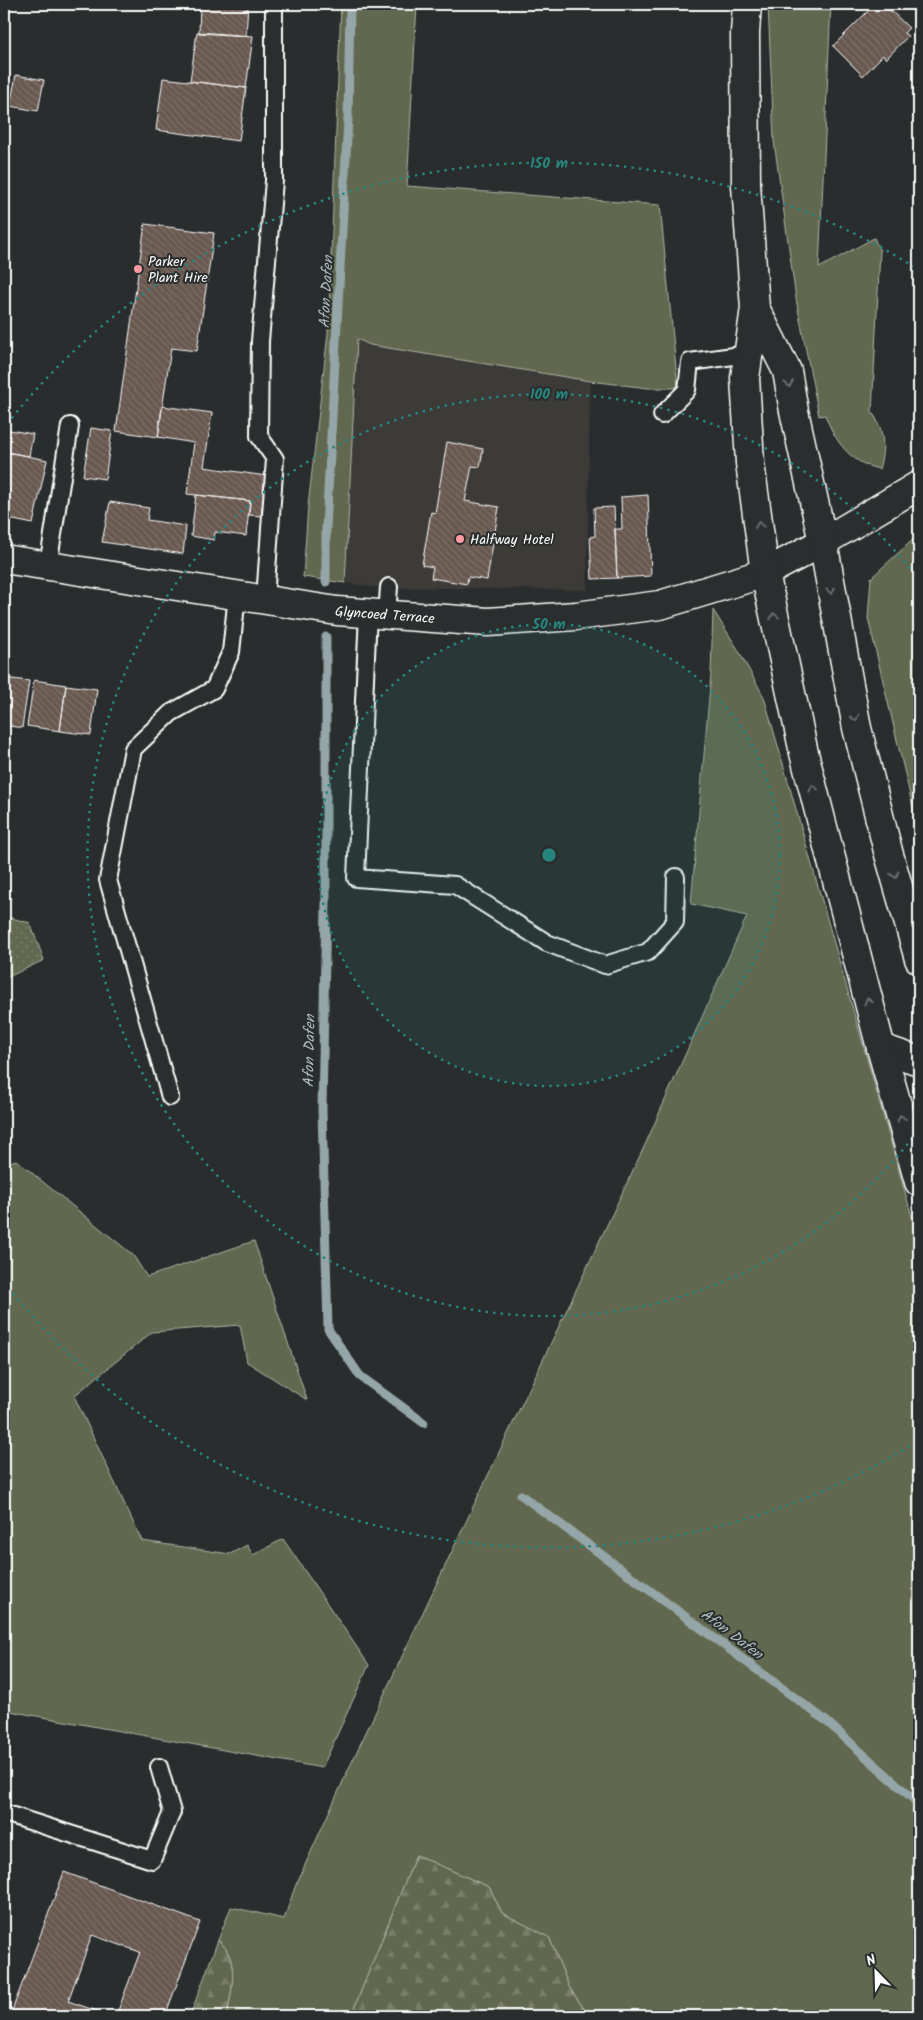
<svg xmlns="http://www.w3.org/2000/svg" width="923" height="2020" viewBox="0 0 923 2020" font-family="Kalam,sans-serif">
	<defs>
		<pattern id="forest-firs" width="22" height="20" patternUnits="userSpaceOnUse" patternTransform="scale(1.25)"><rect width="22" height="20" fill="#62684f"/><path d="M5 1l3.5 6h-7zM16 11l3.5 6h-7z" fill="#7a7f69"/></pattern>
		<pattern id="garden-dots" width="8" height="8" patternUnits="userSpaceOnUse" patternTransform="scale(1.25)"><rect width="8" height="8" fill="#62684f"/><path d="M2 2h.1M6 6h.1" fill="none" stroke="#7a7f69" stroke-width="1.8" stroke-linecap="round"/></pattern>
		<pattern id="building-back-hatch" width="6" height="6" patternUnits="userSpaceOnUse" patternTransform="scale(1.25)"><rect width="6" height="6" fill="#67584f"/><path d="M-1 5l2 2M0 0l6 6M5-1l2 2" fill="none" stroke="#7e7169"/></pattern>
	</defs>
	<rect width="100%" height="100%" fill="#2a2d2e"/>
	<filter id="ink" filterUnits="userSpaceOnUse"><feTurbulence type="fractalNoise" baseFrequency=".02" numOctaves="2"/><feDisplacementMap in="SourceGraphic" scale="10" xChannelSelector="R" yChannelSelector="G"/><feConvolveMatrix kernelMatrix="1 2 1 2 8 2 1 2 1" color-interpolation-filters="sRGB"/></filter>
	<g filter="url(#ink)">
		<path fill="#3c3a38" d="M356 339 370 345 590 381 587 590 374 587 345 583Z"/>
		<path fill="#62684f" stroke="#b0b4a7" d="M341 4H417L407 186 660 205 678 388H648L590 381 370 345 357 339 345 583 303 577 308 506 328 333Z
			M768 4H831L819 268 874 238 880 251 872 412C885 431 885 448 879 469 850 463 835 441 825 415L819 416 796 299 774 141Z
			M919 534V833L868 618 871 578Z
			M713 610 736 646 764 697 919 1241V2016H589L569 1987 549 1937 502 1913 489 1887 416 1855 351 2016H227C231 1991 241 1960 218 1940L231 1907 284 1919 295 1887 350 1766 645 1145 747 916 691 904 711 674Z
			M16 1160 133 1255 147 1277 254 1241 307 1400 247 1362 240 1325 152 1332 74 1396 142 1541 230 1554 247 1545 253 1555 283 1539 369 1665 322 1768 4 1710V1164Z"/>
		<path fill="url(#forest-firs)" stroke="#b0b4a7" d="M416 1855 489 1887 502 1913 549 1937 569 1987 589 2016H351Z
			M218 1940C241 1960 231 1990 227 2016H190Z"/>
		<path fill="url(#garden-dots)" stroke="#b0b4a7" d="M4 916 30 923 44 960 4 979Z"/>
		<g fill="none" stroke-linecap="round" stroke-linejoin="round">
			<path stroke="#94a6a8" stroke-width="9" d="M326 582V528L348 119 350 4
				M326 637V904L322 1109 328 1329 360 1376 424 1423
				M521 1495 825 1720 919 1804"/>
		</g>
		<path fill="url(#building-back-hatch)" stroke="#fff" d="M200 4H248L246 36 199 33Z
			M875 4H884L909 28 904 33 908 36 886 59 883 55 863 76 833 46Z
			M197 32 253 36 246 88 190 81Z
			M16 75 44 80 38 111 10 106Z
			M163 78 246 88 239 141 156 130Z
			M145 224 214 233 197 351 171 348 158 437 116 431Z
			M162 406 212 413 204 467 266 476 261 516 249 515 250 501 187 494 194 443 158 437Z
			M91 428 112 431 105 479 83 476Z
			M4 429 33 434 29 456 4 452Z
			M447 442 483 449 480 467 472 466 465 501 499 507 487 580 468 577 467 584 431 578 433 567 422 565 431 512 435 513Z
			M8 452 47 460 33 524 4 518V475Z
			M196 495 250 501 246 536 215 532 214 540 191 536Z
			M648 495 651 576 617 578 615 529H622L621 497Z
			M110 502 149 508 147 520 186 526 183 554 102 542Z
			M614 507 617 578 592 579 590 537 595 536 594 508Z
			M4 678 29 681 22 728 4 725Z
			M34 680 66 685 60 731 27 726Z
			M66 685 97 689 91 735 60 731Z
			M64 1872 200 1922 165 2016H116L140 1952 92 1935 68 2001 111 2016H10Z
			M4 1986 10 1989 4 2007Z"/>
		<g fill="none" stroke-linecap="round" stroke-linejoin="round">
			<defs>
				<path id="lane" d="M662 415 687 390 690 362 755 353
					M48 566 70 426
					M265 599 275 459 259 436 260 341 274 181V4
					M368 613 356 878 455 885 547 943 605 965 648 952 675 922 676 877
					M387 615 389 587
					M170 1097 108 880 133 749 171 713 214 689 231 652 237 595
					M4 1813 152 1860 172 1812 159 1767"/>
				<path id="street" d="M881 1048 919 1061"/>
				<g id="secondary">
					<path id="s1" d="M4 559 337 611 488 622 576 616 660 605 765 573 823 542 919 485"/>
				</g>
				<path id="highway" d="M747 4 745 33 746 185 755 308 745 378 750 463 765 573 804 753 825 835 881 1048 919 1182
					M755 308 787 371 794 411 823 542 857 728 888 851 919 959"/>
			</defs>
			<use href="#lane" stroke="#fff" stroke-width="20"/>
			<use href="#street" stroke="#fff" stroke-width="31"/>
			<use href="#secondary" stroke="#fff" stroke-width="31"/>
			<use href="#highway" stroke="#fff" stroke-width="31"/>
			<use href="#lane" stroke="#2a2d2e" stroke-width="16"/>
			<use href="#street" stroke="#2a2d2e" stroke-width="28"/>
			<use href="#secondary" stroke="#2a2d2e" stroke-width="28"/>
			<use href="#highway" stroke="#2a2d2e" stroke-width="28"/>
		</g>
		<defs><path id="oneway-chevron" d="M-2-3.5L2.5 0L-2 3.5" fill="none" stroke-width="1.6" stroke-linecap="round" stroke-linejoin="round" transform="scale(1.25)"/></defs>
		<g stroke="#6a6c6d">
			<use href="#oneway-chevron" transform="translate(789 384) rotate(81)"/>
			<use href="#oneway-chevron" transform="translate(759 525) rotate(-98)"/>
			<use href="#oneway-chevron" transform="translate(831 591) rotate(80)"/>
			<use href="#oneway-chevron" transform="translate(774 616) rotate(-102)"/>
			<use href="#oneway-chevron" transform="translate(855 718) rotate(79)"/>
			<use href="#oneway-chevron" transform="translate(813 788) rotate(-104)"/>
			<use href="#oneway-chevron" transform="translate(895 875) rotate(73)"/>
			<use href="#oneway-chevron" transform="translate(868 1001) rotate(-105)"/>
			<use href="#oneway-chevron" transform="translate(901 1118) rotate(-106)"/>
		</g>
	</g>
	<circle cx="549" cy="855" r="231" fill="#27847c" fill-opacity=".12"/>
	<g fill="none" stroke="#27847c" stroke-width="2.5" stroke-dasharray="2.5 5">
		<circle cx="549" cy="855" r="231"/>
		<path d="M917 1132A461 461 0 1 1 917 578"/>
		<path d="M916 1442A692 692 0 0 1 7 1286M7 424A692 692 0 0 1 916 268"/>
	</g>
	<g fill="#ff9aa2" stroke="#2a2d2e" stroke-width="2">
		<circle cx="138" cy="269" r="5"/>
		<circle cx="460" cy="539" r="5"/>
	</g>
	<g text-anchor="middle" stroke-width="4" stroke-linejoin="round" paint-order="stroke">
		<g font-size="14" fill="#fff" stroke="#2a2d2e" text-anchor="start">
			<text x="148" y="266">Parker<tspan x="148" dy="16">Plant Hire</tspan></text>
			<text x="470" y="544">Halfway Hotel</text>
		</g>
		<g font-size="14" fill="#fff" stroke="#2a2d2e">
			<text dy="5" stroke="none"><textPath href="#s1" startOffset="385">Glyncoed Terrace</textPath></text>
		</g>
		<g font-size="15" font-style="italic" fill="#aebcbe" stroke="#2a2d2e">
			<text transform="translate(326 292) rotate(-87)" y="5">Afon Dafen</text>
			<text transform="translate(309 1051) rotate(-89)" y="5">Afon Dafen</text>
			<text transform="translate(732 1634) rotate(37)" y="5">Afon Dafen</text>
		</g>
	</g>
	<circle cx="549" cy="855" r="8" fill="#27847c" stroke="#2a2d2e" stroke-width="2.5"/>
	<g font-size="15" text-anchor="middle" font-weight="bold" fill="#27847c" stroke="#2a2d2e" stroke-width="4" stroke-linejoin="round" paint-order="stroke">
		<text x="549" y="168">150 m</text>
		<text x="549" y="399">100 m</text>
		<text x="549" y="629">50 m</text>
	</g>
	<rect width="923" height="2020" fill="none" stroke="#2a2d2e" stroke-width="20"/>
	<rect x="10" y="10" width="903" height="2000" fill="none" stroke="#fff" stroke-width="2" filter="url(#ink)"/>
	<g transform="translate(876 1972) rotate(337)" stroke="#2a2d2e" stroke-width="4" paint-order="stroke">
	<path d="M0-4L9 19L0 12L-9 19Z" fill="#ffffff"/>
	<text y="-8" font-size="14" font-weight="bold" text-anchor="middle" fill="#ffffff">N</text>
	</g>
</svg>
